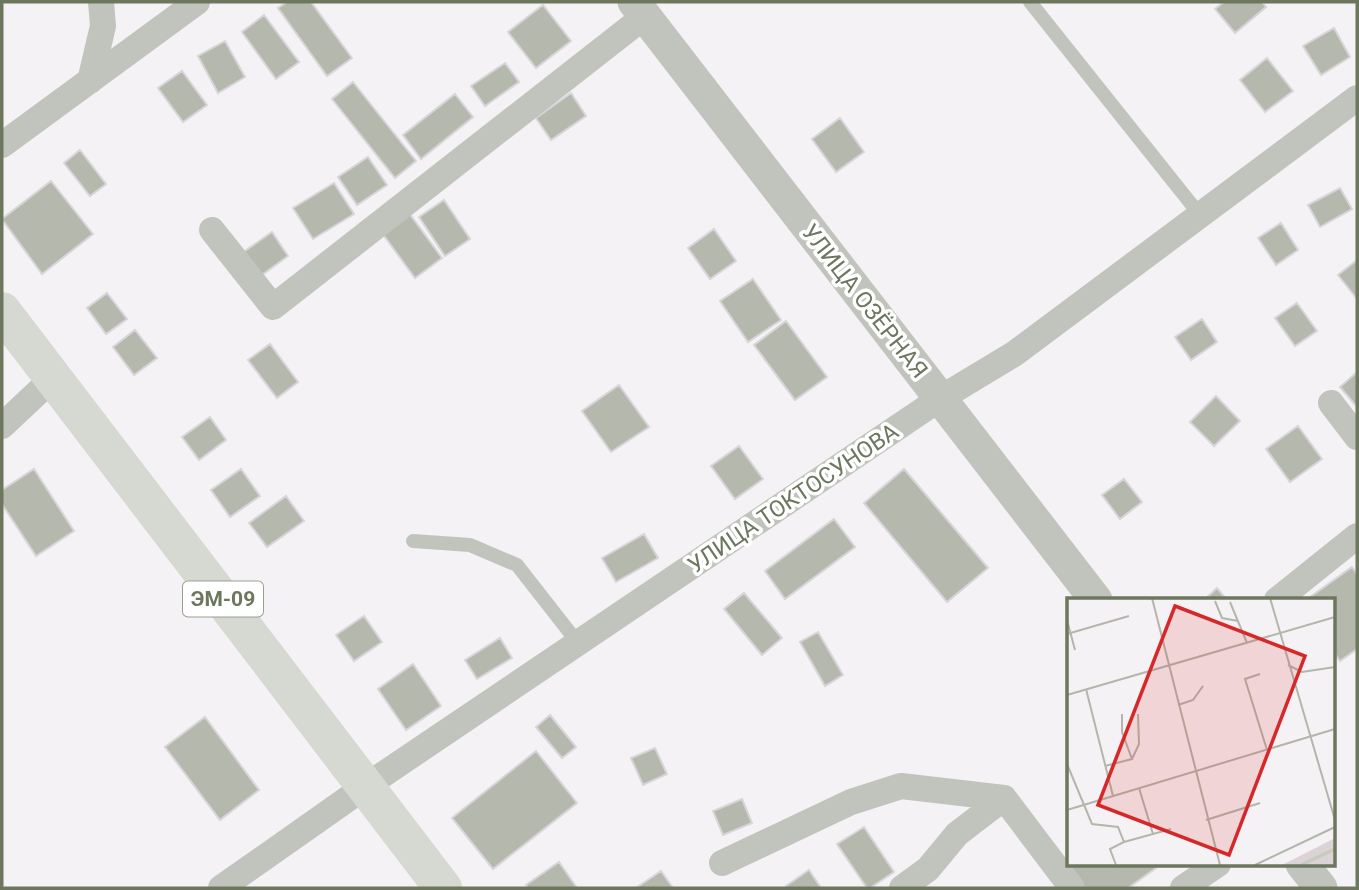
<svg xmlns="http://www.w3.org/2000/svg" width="1359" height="890" viewBox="0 0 1359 890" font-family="Roboto,sans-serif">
	<rect width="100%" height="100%" fill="#f5f2f5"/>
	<path fill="#b4b8ad" stroke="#d7d5d7" stroke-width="2" d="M287 2H311L352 58 327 76 278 8Z
		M1224 2H1262L1266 7 1235 33 1215 9Z
		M543 5 571 41 536 68 508 32Z
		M264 15 299 62 276 79 242 32Z
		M1334 28 1350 57 1321 75 1303 46Z
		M225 41 245 77 218 93 198 56Z
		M1267 58 1293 91 1265 112 1240 80Z
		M505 63 519 82 485 106 471 86Z
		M182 71 207 105 183 122 158 88Z
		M353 82 416 161 395 178 332 99Z
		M571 93 586 116 551 140 536 118Z
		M455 94 473 117 421 159 403 135Z
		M840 118 864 152 836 172 812 139Z
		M80 150 106 184 90 196 64 163Z
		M368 157 387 185 357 205 338 177Z
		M51 181 93 234 42 274 2 219Z
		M334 183 354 214 313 239 293 208Z
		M1340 188 1352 209 1320 227 1308 205Z
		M444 200 470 239 445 256 419 217Z
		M409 213 442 258 415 278 382 233Z
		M1281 223 1298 250 1276 265 1258 238Z
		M714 229 736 261 710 279 688 248Z
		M272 232 288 256 259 277 242 253Z
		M1357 260V299L1338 275Z
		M753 279 781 320 748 342 720 301Z
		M107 293 127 319 106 334 87 308Z
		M1297 303 1317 331 1295 346 1275 318Z
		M1202 319 1217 342 1191 360 1175 337Z
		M786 321 827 377 795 400 754 345Z
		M135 330 157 358 134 375 113 347Z
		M270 344 298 382 277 398 248 360Z
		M1357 372V407L1340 387Z
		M619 385 649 427 611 452 582 411Z
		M1216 396 1240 421 1214 446 1190 422Z
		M210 417 226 440 199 460 182 437Z
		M1298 426 1322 459 1290 482 1266 449Z
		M739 446 763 479 735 499 711 466Z
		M34 469 74 531 36 556 2 504V490Z
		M241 469 260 496 230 517 211 490Z
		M904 469 988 568 947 602 864 503Z
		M1124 479 1142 502 1120 519 1102 495Z
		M286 496 304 521 267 547 249 523Z
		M834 519 855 547 785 599 765 571Z
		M644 534 658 558 616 582 602 558Z
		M1352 567 1357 574V649L1340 661 1333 651V600H1306Z
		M1217 588 1227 600H1204Z
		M744 593 782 638 762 655 724 609Z
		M364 616 382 642 354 661 336 635Z
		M818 632 843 675 825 686 800 642Z
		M500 638 512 658 477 679 465 660Z
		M413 664 441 706 406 730 378 689Z
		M550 715 576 747 562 758 536 727Z
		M205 717 259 790 220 820 165 747Z
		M655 748 667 774 643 785 631 758Z
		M536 751 577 803 493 869 452 818Z
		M742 799 752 823 723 835 713 811Z
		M864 827 894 872 870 888H867L837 844Z
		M1068 859V864H1153L1156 868 1128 888H1081L1063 863Z
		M559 862 577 888H528L526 885Z
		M809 870 821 888H787L786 886Z
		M661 871 673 888H636Z"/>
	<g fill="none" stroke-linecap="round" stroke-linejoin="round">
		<path stroke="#c1c4bc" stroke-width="14" d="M1030 2 1200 215
			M413 541 470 545 517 565 578 643"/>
		<path stroke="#c1c4bc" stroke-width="26" d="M90 81 103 26 101 2
			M2 145 197 2
			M212 230 273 307 645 16
			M1331 403 1357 437
			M2 426 53 378
			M1277 600 1357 536
			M722 863 851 802 901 786 1004 798
			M221 888 366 786 941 398 1014 354 1357 98
			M902 888 928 869 957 834 1004 798 1072 888
			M1183 888 1218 864"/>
		<path stroke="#c1c4bc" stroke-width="33" d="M634 2 1096 600
			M1302 864 1321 888"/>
		<path stroke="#d6d9d2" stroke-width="38" d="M2 311 443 888"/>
	</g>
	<g text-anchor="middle" stroke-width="7" stroke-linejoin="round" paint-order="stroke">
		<rect fill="#fff" stroke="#98a08e" stroke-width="2" x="183" y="581.5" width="80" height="35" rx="5"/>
		<g font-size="21" font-weight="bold" fill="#6c775e">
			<text x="223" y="606">ЭМ-09</text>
		</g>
		<g font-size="23" fill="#6c775e" stroke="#fff">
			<text transform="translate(865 301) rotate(52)" y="8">УЛИЦА ОЗЁРНАЯ</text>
			<text transform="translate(793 498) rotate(-34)" y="8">УЛИЦА ТОКТОСУНОВА</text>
		</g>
	</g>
	<g transform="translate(1067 598)">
		<rect width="268" height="268" fill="#f5f2f5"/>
		<path d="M268 240V267H215Z" fill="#dcd3d7"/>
		<path fill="none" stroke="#c8cbbd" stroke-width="3.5" d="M234 267 268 251"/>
		<path fill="none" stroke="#b2b6ab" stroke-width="2" d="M85 0 153 267M203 0 268 222M148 3 155 20 171 23M163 4 180 45M0 22 8 52M0 36 62 18M221 67 235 74 268 69M193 76 178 81 200 152M19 91 46 198M0 97 268 19M111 107 126 102 136 88M65 161 72 146 71 116M0 166 25 226 51 229 57 244 43 251 49 267M38 168 65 161 55 134V116M72 190 86 236M0 212 268 131M139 222 193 205M57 244 104 231M188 267 268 229"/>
		<path fill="#d62828" fill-opacity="0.15" stroke="#d62828" stroke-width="3.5" d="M108 8 238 58 162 257 31 207Z"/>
		<rect width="268" height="268" fill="none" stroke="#6c775e" stroke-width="3.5"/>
	</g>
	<rect width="1359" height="890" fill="none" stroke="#6c775e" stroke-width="7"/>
</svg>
